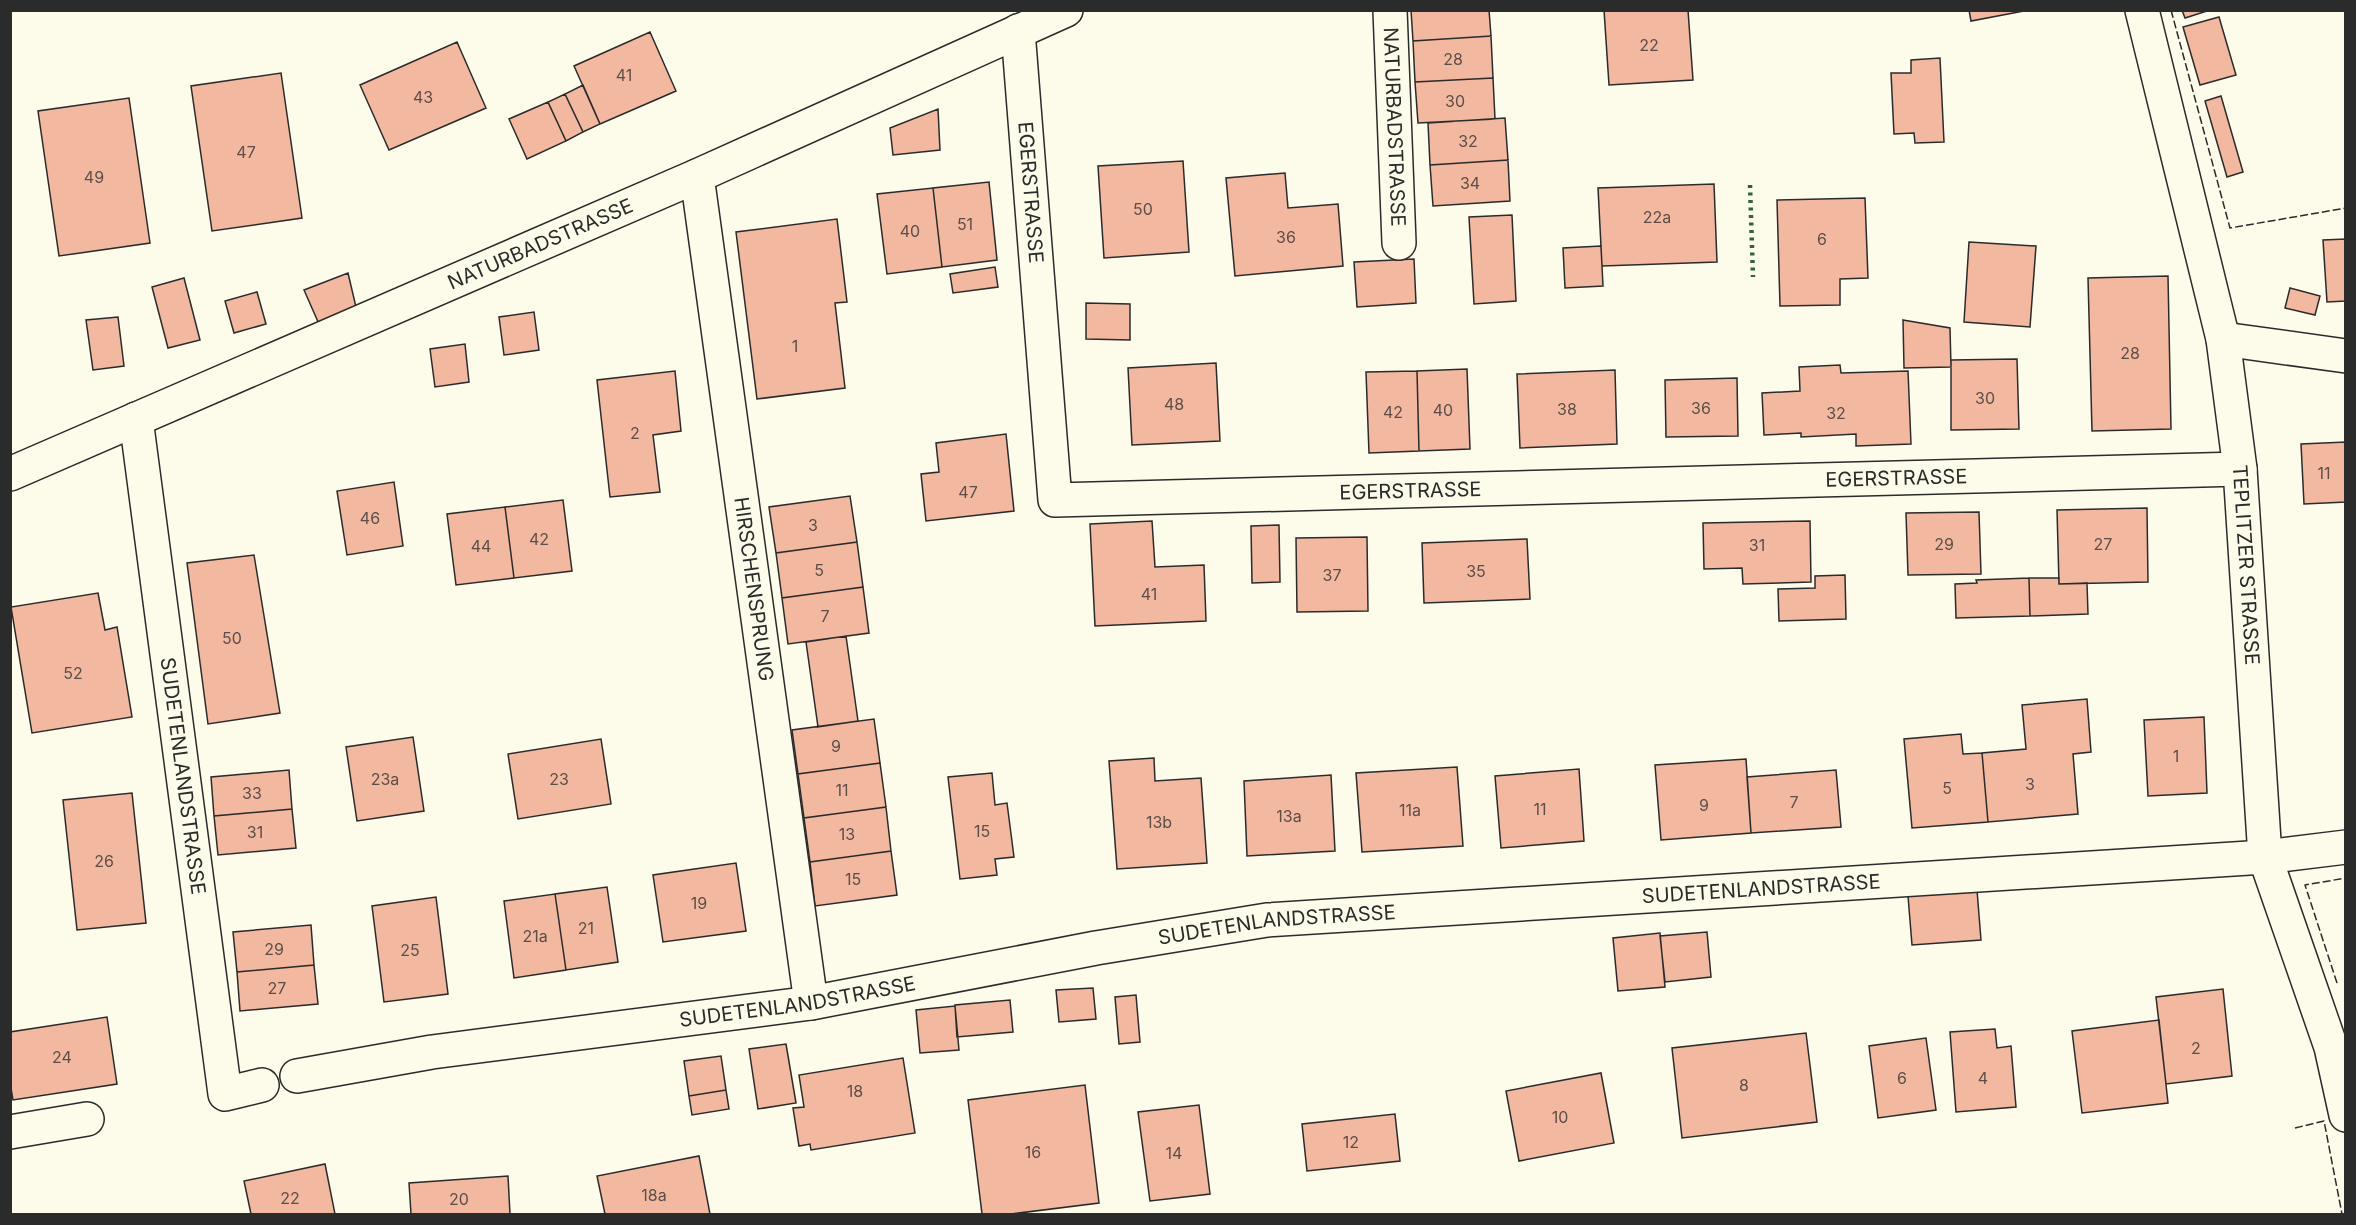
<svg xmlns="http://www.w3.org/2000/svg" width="2356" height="1225" viewBox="0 0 2356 1225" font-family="Inter,sans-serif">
	<rect width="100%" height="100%" fill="#fdfbea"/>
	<path fill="#f2b8a0" stroke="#2b2b2b" stroke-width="1.5" d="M1411 10H1489L1491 36 1413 41Z
		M1604 10H1688L1693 80 1609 85Z
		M1969 10H2029L1971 21Z
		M2182 10H2210L2185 18Z
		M2219 17 2236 75 2200 85 2183 27Z
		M650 32 676 91 600 124 574 66Z
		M1491 36 1493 78 1415 82 1413 41Z
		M457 42 486 108 389 150 360 85Z
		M1940 58 1944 142 1915 143 1914 133 1894 134 1891 73H1911V60Z
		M281 73 302 218 212 231 191 86Z
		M1493 78 1495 119 1418 123 1415 82Z
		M583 85 600 124 583 132 565 94Z
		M565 94 583 132 566 141 548 102Z
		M2221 96 2243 172 2227 177 2205 101Z
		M129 98 150 243 59 256 38 111Z
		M548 102 566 141 527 159 509 119Z
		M938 109 940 150 893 155 890 128Z
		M1505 118 1508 160 1430 165 1428 123Z
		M1508 160 1510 201 1433 206 1430 165Z
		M1183 161 1189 252 1104 258 1098 166Z
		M1285 173 1288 208 1338 204 1343 266 1235 276 1226 178Z
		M989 182 997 260 942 267 933 188Z
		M1714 184 1717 262 1602 266 1598 188Z
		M933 188 942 267 887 274 877 194Z
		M1865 198 1868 278 1840 279V305L1780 306 1777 200Z
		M1512 215 1516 301 1474 304 1469 217Z
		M837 219 847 302 835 303 845 388 757 399 736 232Z
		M2346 239V301L2327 302 2323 240Z
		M1969 242 2036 246 2030 327 1964 322Z
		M1601 246 1603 286 1565 288 1563 248Z
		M1414 259 1416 303 1357 307 1354 262Z
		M995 267 998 287 953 293 950 274Z
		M348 273 356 307 319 324 304 290Z
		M2168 276 2171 429 2092 431 2088 278Z
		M184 278 200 340 168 348 152 287Z
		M2290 288 2320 296 2315 315 2285 308Z
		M257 292 266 324 234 333 225 301Z
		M1086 303 1130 304V340L1086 339Z
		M534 312 539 350 504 355 499 317Z
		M118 317 124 366 93 370 86 320Z
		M1903 320 1950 328 1951 367 1904 368Z
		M465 344 469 382 435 387 430 349Z
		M2017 359 2019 429 1951 430V360Z
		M1216 363 1220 441 1132 445 1128 368Z
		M1840 365 1841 373 1908 371 1911 444 1856 446V434L1801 437V433L1764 435 1762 393 1800 391 1799 367Z
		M1467 369 1470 449 1419 451 1417 371Z
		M1615 370 1617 444 1520 448 1517 374Z
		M675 371 681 431 653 435 660 492 610 497 597 380Z
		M1417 371 1419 451 1369 453 1366 372Z
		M1737 378 1738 436 1666 437 1665 380Z
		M1006 434 1014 511 926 521 921 474 939 472 936 443Z
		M2346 442V502L2304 504 2301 444Z
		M394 482 403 546 347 555 337 491Z
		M850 496 857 542 776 553 769 507Z
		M563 500 572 571 514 578 505 507Z
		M505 507 514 578 456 585 447 514Z
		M2147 508 2148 582 2059 584 2057 510Z
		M1979 512 1981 574 1908 575 1906 513Z
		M1152 521 1155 567 1204 565 1206 621 1095 626 1090 524Z
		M1810 521 1811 582 1743 584 1742 568 1704 569 1703 523Z
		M1279 525 1280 582 1252 583 1251 526Z
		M1367 537 1368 611 1297 612 1296 538Z
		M1527 539 1530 599 1424 603 1422 543Z
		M857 542 863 587 782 598 776 553Z
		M254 555 280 713 208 724 187 563Z
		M1845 575 1846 619 1779 621 1778 589 1815 588V576Z
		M2029 578 2030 616 1956 618 1955 584 1977 583 1976 580Z
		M2029 578H2059V584L2087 583 2088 614 2030 616Z
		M863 587 869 633 788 644 782 598Z
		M98 593 105 630 117 627 132 717 32 733 11 607Z
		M846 636 858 721 818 727 806 642Z
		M2087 699 2091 752 2073 754 2078 814 1988 822 1982 753 2026 749 2022 705Z
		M2204 717 2207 793 2148 796 2144 720Z
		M874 719 880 763 798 774 792 730Z
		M1961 734 1963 754 1982 753 1988 822 1912 828 1904 739Z
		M413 737 424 811 357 821 346 747Z
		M601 739 611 804 518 819 508 754Z
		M1154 758 1155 781 1201 778 1207 863 1117 869 1109 761Z
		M1746 759 1751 833 1661 840 1655 765Z
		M880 763 886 807 804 818 798 774Z
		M1457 767 1463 846 1362 852 1356 773Z
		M1579 769 1584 841 1501 848 1495 776Z
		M289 770 292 809 214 816 211 777Z
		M1836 770 1841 827 1751 833 1747 777Z
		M992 773 995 805 1007 803 1014 857 995 859 997 875 960 879 948 777Z
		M1331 775 1335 851 1247 856 1244 781Z
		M132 793 146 923 77 930 63 800Z
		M886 807 891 851 810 862 804 818Z
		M292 809 296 848 218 855 214 816Z
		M891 851 897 895 815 906 810 862Z
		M736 863 746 931 663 942 653 875Z
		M607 887 618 962 566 970 555 894Z
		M1977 890 1981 940 1912 945 1908 896Z
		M555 894 566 970 514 978 504 901Z
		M436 897 448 994 384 1002 372 906Z
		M311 925 314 965 237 972 233 932Z
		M1707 932 1711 977 1665 982 1660 936Z
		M1660 933 1665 987 1618 991 1613 938Z
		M314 965 318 1004 240 1011 237 972Z
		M1093 988 1096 1019 1059 1022 1056 990Z
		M2223 989 2232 1076 2166 1084 2156 997Z
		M1136 995 1140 1042 1119 1044 1115 997Z
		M1010 1000 1013 1032 957 1037 955 1005Z
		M955 1006 959 1050 920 1053 916 1010Z
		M107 1017 117 1084 13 1100 10 1082V1032Z
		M2159 1020 2168 1103 2082 1113 2072 1031Z
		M1995 1029 1997 1048 2011 1046 2016 1107 1956 1112 1950 1032Z
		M1806 1033 1817 1122 1682 1138 1672 1048Z
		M1926 1038 1936 1110 1878 1118 1869 1046Z
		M786 1044 796 1103 758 1109 749 1049Z
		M721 1056 726 1090 689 1096 684 1061Z
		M903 1058 915 1133 811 1150 810 1144 799 1146 793 1108 804 1107 799 1075Z
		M1601 1073 1614 1143 1519 1161 1506 1091Z
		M1085 1085 1099 1203 1011 1214H982L968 1100Z
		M726 1090 729 1109 692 1115 689 1096Z
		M1199 1105 1210 1194 1150 1201 1138 1112Z
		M1395 1114 1400 1161 1307 1171 1302 1124Z
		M699 1156 710 1214H605L597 1176Z
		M325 1164 335 1214H251L244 1181Z
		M508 1176 510 1214H411L409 1183Z"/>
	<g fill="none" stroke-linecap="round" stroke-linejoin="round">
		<defs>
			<g id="minor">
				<path id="s1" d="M1390 10 1399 243"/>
				<path id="s2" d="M2142 10 2223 339 2240 469 2265 857 2331 1047 2346 1115"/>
				<path id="s3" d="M1018 31 1055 500 2240 469"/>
				<path id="s4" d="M697 176 811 1003"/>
				<path d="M2223 339 2346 356"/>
				<path id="s5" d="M136 419 225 1094 262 1085"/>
				<path id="s6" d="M297 1076 432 1052 811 1003 1096 948 1267 920 2265 857 2346 847"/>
				<path d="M10 1132 87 1119"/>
			</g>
			<g id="tertiary">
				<path id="s7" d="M10 474 697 176 1066 10"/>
			</g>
		</defs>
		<use href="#minor" stroke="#2b2b2b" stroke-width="36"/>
		<use href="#tertiary" stroke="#2b2b2b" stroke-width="36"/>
		<use href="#minor" stroke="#fdfbea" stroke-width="33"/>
		<use href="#tertiary" stroke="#fdfbea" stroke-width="33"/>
		<path stroke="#34623c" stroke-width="4.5" stroke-dasharray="3 4.5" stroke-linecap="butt" d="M1750 185 1753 277"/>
		<path stroke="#2b2b2b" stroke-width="1.5" stroke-dasharray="8 3" stroke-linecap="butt" d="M2171 10 2230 228 2346 208
			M2337 983 2305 885 2346 878
			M2295 1128 2324 1121 2342 1214"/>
	</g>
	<g text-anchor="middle" stroke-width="4.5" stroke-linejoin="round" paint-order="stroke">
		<g font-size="16" fill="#5d4e48">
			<text x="1649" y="51">22</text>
			<text x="1453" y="65">28</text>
			<text x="624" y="81">41</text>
			<text x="423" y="103">43</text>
			<text x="1455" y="107">30</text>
			<text x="1468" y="147">32</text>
			<text x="246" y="158">47</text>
			<text x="94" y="183">49</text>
			<text x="1470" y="189">34</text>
			<text x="1143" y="215">50</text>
			<text x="1657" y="223">22a</text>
			<text x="965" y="230">51</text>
			<text x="910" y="237">40</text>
			<text x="1286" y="243">36</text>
			<text x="1822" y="245">6</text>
			<text x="795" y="352">1</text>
			<text x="2130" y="359">28</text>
			<text x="1985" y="404">30</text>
			<text x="1174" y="410">48</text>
			<text x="1701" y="414">36</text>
			<text x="1567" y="415">38</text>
			<text x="1443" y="416">40</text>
			<text x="1393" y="418">42</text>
			<text x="1836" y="419">32</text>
			<text x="635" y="439">2</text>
			<text x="2324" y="479">11</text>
			<text x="968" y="498">47</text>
			<text x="370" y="524">46</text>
			<text x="813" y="531">3</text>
			<text x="539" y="545">42</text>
			<text x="1944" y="550">29</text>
			<text x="2103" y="550">27</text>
			<text x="1757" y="551">31</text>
			<text x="481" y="552">44</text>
			<text x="819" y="576">5</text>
			<text x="1476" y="577">35</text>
			<text x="1332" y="581">37</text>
			<text x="1149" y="600">41</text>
			<text x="825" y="622">7</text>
			<text x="232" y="644">50</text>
			<text x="73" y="679">52</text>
			<text x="836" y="752">9</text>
			<text x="2176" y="762">1</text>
			<text x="385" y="785">23a</text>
			<text x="559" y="785">23</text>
			<text x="2030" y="790">3</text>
			<text x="1947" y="794">5</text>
			<text x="842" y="796">11</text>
			<text x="252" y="799">33</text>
			<text x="1794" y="808">7</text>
			<text x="1704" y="811">9</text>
			<text x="1540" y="815">11</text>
			<text x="1410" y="816">11a</text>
			<text x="1289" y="822">13a</text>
			<text x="1159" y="828">13b</text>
			<text x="982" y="837">15</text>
			<text x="255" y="838">31</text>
			<text x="847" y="840">13</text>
			<text x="104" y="867">26</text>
			<text x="853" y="885">15</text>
			<text x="699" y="909">19</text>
			<text x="586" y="934">21</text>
			<text x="535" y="942">21a</text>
			<text x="274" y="955">29</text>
			<text x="410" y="956">25</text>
			<text x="277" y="994">27</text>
			<text x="2196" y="1054">2</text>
			<text x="62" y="1063">24</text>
			<text x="1902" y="1084">6</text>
			<text x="1983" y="1084">4</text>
			<text x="1744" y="1091">8</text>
			<text x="855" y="1097">18</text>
			<text x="1560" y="1123">10</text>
			<text x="1351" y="1148">12</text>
			<text x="1033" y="1158">16</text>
			<text x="1174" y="1159">14</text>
			<text x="654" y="1201">18a</text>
			<text x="290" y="1204">22</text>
			<text x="459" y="1205">20</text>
		</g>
		<g font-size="20" fill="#2b2b2b" stroke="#fdfbea">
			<text dy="7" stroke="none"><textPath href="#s1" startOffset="117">NATURBADSTRASSE</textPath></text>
			<text dy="7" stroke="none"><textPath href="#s3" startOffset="162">EGERSTRASSE</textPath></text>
			<text dy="7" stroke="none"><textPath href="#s7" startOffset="578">NATURBADSTRASSE</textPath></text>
			<text dy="7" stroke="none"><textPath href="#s3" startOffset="1312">EGERSTRASSE</textPath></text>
			<text dy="7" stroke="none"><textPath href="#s3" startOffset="826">EGERSTRASSE</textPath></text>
			<text dy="7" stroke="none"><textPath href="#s2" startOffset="566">TEPLITZER STRASSE</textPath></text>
			<text dy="7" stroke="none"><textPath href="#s4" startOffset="417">HIRSCHENSPRUNG</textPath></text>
			<text dy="7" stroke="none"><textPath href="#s5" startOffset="360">SUDETENLANDSTRASSE</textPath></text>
			<text dy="7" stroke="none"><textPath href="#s6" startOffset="1478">SUDETENLANDSTRASSE</textPath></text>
			<text dy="7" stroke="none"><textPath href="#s6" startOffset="992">SUDETENLANDSTRASSE</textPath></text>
			<text dy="7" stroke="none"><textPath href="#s6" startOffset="506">SUDETENLANDSTRASSE</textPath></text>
		</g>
	</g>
	<rect width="2356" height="1225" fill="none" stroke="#2b2b2b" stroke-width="24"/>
</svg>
